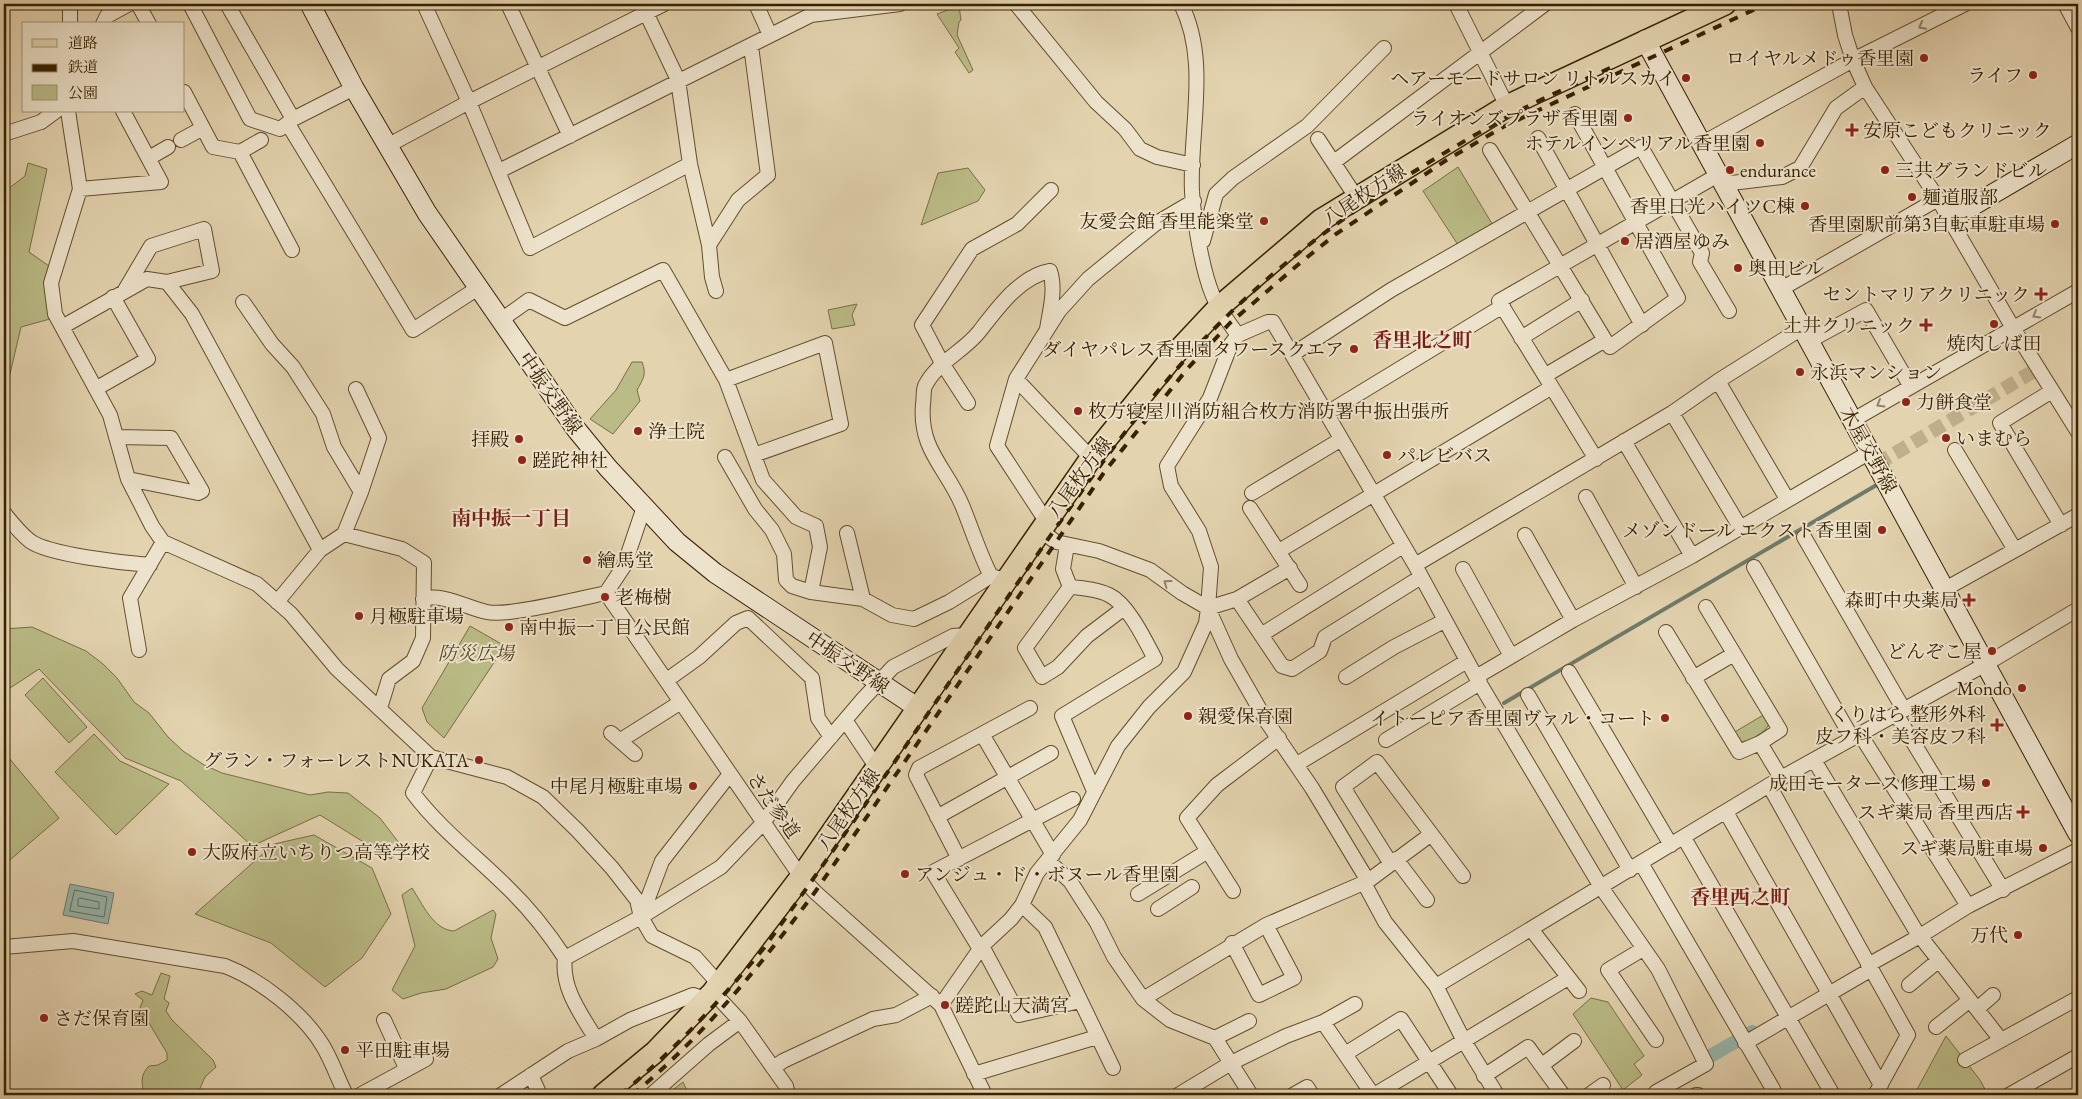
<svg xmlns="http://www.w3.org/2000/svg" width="2082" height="1099" viewBox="0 0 2082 1099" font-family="'EB Garamond','Noto Serif JP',serif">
	<rect width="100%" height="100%" fill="#e3d3af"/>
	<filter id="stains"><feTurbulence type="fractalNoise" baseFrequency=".004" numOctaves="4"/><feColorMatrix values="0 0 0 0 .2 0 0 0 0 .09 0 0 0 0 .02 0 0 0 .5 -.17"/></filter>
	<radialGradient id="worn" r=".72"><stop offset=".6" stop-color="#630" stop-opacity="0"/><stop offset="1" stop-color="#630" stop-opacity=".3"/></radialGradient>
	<path fill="#babb86" stroke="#786e43" d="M959 6 961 20 959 22 957 35 973 70 969 73 955 52 959 48 937 14Z
		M28 163 47 169 29 252 49 266 50 319 21 327 5 395 4 192 25 176Z
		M1458 167 1494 227 1460 248 1423 191Z
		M968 168 985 190 978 201 921 225 938 173Z
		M857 304 852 315 855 325 832 329 828 310Z
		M632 362H642C647 375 643 379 637 390L640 401 613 434 590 419 616 390Z
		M470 626 505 646 444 738 427 722 422 708Z
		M32 627 86 651 103 664 117 678 134 702 149 713 168 737 183 751 204 765 222 773 310 795 328 792 348 793 380 818 399 843 391 859 320 815 252 846 181 781 125 758 39 669 4 692V629Z
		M43 678 87 727 69 743 25 695Z
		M1765 714 1770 722C1766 733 1750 742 1738 742L1733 733Z
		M94 734 120 761 169 784 116 835 55 772Z
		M4 752 59 818 4 865Z
		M314 835 372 868 391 914 362 958 325 987 271 943 195 914 274 844Z
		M412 888C422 903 433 930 454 931L493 910 496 914 491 938 498 959 493 967 446 989 421 993 403 999 392 990 415 946 402 895Z
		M161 973 170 976 164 999 169 1003 166 1011 172 1020 213 1060 216 1067 205 1077 197 1095H145C141 1084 140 1075 149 1066L158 1065 167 1060V1053L140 1008 143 1000 135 994 142 991 152 995Z
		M1591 998 1608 1002 1644 1056 1634 1064 1642 1075 1623 1090 1573 1014Z
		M1946 1036 1980 1080 1988 1095H1914Z
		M683 1082 689 1095H666Z"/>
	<path fill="#95b7af" stroke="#6f7b69" d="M70 884 114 893 108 924 63 915Z"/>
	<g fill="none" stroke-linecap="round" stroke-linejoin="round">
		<path stroke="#666c58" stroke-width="1" d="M75 890 107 897 104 917 70 911Z
			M80 898 99 902V909L78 906V900Z"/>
		<path stroke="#6f7b69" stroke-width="4" d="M1504 703 1880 483"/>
		<path stroke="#95b7af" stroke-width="14" d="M1707 1058 1752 1032"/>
		<path stroke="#c1af8c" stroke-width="14" stroke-dasharray="14 7" stroke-linecap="butt" d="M1877 464 2039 368"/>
		<defs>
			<path id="street" d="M138 4 149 24
				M190 4 250 119 280 129 293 119 354 88
				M227 4 293 119
				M424 4 469 102 530 248 690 164
				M508 4 570 136
				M642 4 678 80 690 164 709 245 712 277 716 291
				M756 4 770 35
				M1016 4 1096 102 1125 129 1140 149 1157 157 1193 165
				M1181 4C1210 61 1189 131 1192 192 1194 220 1202 270 1213 296 1219 310 1229 323 1238 335L1268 322H1273L1415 565 1476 677 1601 887 1658 969 1706 1064 1656 1092 1658 1095
				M1456 4 1507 106
				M1839 4 1845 35 1853 60 1965 4
				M2065 4 2078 28
				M70 24V10
				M103 24 107 16 129 4
				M184 92 213 147 240 152 292 250
				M68 111 80 189 51 283 55 314 110 415 128 479 152 526 163 542 257 584 291 614 337 669 431 757 413 793C440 829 476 856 507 887 530 909 548 932 565 958 561 988 581 1014 596 1039
				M288 124 413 330 478 288
				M4 134 41 122 56 111
				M1538 138 1642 325
				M1318 139 1356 197
				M181 140 203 128
				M1701 144 1853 60 1865 87 1938 199 2013 328 2078 432
				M387 146 469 102 664 4
				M1490 150 1605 340
				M240 152 261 140
				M149 158 168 147
				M1334 162 1545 4
				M499 171 811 15 900 4
				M1723 184 1782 177 1800 168 1836 108 1865 87
				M80 189 161 182 123 111
				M1203 241 1216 194 1233 178 1307 126 1384 48
				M709 245 738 200 768 175 751 46
				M1781 289 1938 199
				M125 290 151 246 204 229 212 271 167 282
				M243 302 272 344 293 367 323 414 334 447 361 492
				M501 320 529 300 565 318 663 270 726 380 763 480 796 517 816 526 820 547 811 592
				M62 327 147 279 167 282 192 314 320 550
				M1238 335 1231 344 1210 398 1167 466 1171 486 1199 531 1211 567 1208 608 1231 659 1267 722 1312 788 1368 881
				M1521 338 1582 300
				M1809 341 1866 310 1911 387
				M1293 354 1391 290 1641 147 1702 253 1700 262 1729 311
				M1546 375 1605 340 1610 347 1678 298 1575 114
				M1016 379 1091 458
				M726 380 825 343 841 424 754 455
				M1718 381 1787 499
				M97 388 148 359 113 297
				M2052 391 2000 423 2061 525
				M968 403 942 363 922 325 972 249 1017 224 1051 190
				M1327 413 1503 306
				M1672 413 1740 527
				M1853 420 2078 291
				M116 437 171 438 202 491 198 493 128 479
				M1624 441 1692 556
				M1955 450 2015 550
				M725 457 755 509 772 530 784 554 786 580 792 586 811 592 863 599 892 615 914 619 949 602 991 576
				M1596 459 1499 301 1718 175
				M1252 493 1340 440
				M1586 497 1636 587
				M644 507 624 566 606 593 801 877 815 892 941 1005 985 1095
				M1250 508 1300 585
				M4 513C12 523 20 533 30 541 49 555 125 563 150 565
				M1046 521 997 446 1016 379 1059 311 1088 279 1155 224 1194 201
				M1040 530 1056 542 1099 551 1150 570 1182 593 1208 608 1237 599 1290 568
				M847 533 863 599
				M344 534 361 492 379 438 356 389
				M1525 535 1573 620
				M1804 537 1904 710
				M1067 545 1063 569 1070 587 1025 648 1042 677 1058 667 1087 636 1124 608
				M1279 551 1552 387
				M1415 565 1672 413 1718 381 1802 328
				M1754 567 1852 738
				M1463 569 1511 656
				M1005 580 991 576C979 553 972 529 962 505 946 467 919 450 923 404 924 399 923 391 925 386 937 362 963 352 979 332 996 310 1020 276 1050 271 1056 289 1050 310 1047 329
				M1070 587C1082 588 1097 589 1109 595 1128 604 1145 640 1155 659L1062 716 1094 791
				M1945 589 2078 515
				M423 599C443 593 467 608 487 612 508 617 581 598 606 593
				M1237 599 1282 666 1292 669 1320 651 1325 637 1421 577
				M277 602 320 550 344 534 402 549 424 563 423 638 413 661 389 679 380 708
				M1666 632 1739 752 1760 743 1780 730 1706 607
				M1261 635 1403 546
				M139 650 130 598 163 542
				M1569 672 1671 845
				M1346 677 1394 647 1444 621
				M1476 677 1573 620 1692 556 1870 452
				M1693 678 1734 654
				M667 680 699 657 736 623 748 618 812 678 818 718 831 737
				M1528 695 1630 870
				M1896 714 2003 890
				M845 720 877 768
				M611 733 635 754
				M982 734 1053 855
				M1860 734 1968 906
				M621 740 681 702
				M1386 740 1480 683
				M1760 743 1781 778
				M431 757 507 777 543 797 578 831 612 868 637 900 641 917 652 936 695 957 719 984
				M1814 760 1916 931 2001 1040
				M1297 764 1467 661
				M1770 787 1908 1035 1875 1095
				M1726 812 1881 1085
				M937 817 1051 753
				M1684 838 1833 1095
				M959 859 916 775 919 768 1030 708
				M1396 859 1427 900
				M1048 861 1070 881 1097 923 1114 957 1143 999 1170 1020 1215 1038 1251 1095
				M1641 863 1773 1089
				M1391 864 1343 787 1377 762 1463 876
				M1364 883 1385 922 1436 986 1464 1041 1497 1095
				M1233 891 1187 818 1217 785 1279 738
				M1138 894 1208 851
				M1022 905 1045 927 1113 1068
				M1158 909 1192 887
				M641 917 662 861 730 774
				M1531 929 1579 991
				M1232 943 1259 995 1294 978 1266 925
				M982 946 1019 1015 1080 1001
				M4 947 73 941 225 966C261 980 303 1013 323 1046 332 1061 338 1079 346 1095
				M980 949 933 872 1073 799
				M1643 949 1608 970 1656 1040
				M565 958 641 917 721 867 763 823 793 781 863 699 893 667 953 636 967 635
				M1868 965 1920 936 1968 906 2078 850
				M1909 985 1939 960
				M1436 986 1781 778 1986 664 2078 609
				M713 992 740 1021 786 1086 788 1095
				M1143 999 1266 925 1368 881 1430 835
				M941 1005 982 946 1011 919 1022 905 1037 873 1080 820 1118 746 1149 707 1184 672 1206 623 1208 609
				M1977 1009 1993 995
				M384 1020 406 1068
				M1323 1022 1373 1095
				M1936 1027 1970 1000
				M1215 1038 1249 1021
				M1745 1043 1870 970
				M1345 1054 1401 1019 1451 1095
				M1965 1060 2078 998
				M1542 1065 1574 1041
				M773 1068 783 1061 873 1019 896 1015 932 996
				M974 1074 1097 1037
				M531 1075 540 1095
				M1484 1076 1528 1047 1563 1095
				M360 1095 426 1059
				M501 1095 568 1051 596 1039 630 1020 693 995 706 999
				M651 1095 709 1044 740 1021
				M1178 1095 1231 1063 1286 1036 1323 1022 1355 1004
				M1293 1095 1307 1087 1312 1095
				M1374 1095 1568 978
				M1589 1095 1603 1085
				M1696 1095H1698
				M2009 1095 2078 1056"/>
			<path id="secondary" d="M310 4 354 88 427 213 576 429 608 468 677 542 715 573 918 708
				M1645 40 2078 834
				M1950 219 2078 144"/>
			<path id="primary" d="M603 1095 655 1052 713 992 801 877 1091 458 1175 354 1219 307 1321 220 1507 106 1725 4"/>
		</defs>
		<use href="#street" stroke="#624e2c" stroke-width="16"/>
		<use href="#secondary" stroke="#372100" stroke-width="21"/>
		<use href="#primary" stroke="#372100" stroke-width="24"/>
		<use href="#street" stroke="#ede2cb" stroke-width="14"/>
		<use href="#secondary" stroke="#ede2cb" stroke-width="19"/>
		<use href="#primary" stroke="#e3d3af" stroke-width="21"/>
		<path stroke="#372100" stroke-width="4" stroke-dasharray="9 9" stroke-linecap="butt" d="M620 1095C674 1051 720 1001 764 948 848 831 929 712 1010 594 1077 498 1141 400 1225 318 1304 240 1401 176 1498 122 1534 102 1573 85 1610 68
			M632 1095C703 1037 760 966 815 892L1105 471 1188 368 1230 323 1300 263 1336 234 1445 161 1503 127 1543 108 1766 4"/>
	</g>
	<defs><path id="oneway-chevron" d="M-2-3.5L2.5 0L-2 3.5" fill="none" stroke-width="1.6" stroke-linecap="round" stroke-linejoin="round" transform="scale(1.25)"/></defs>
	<g stroke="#928266">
		<use href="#oneway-chevron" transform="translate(1922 26) rotate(153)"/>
		<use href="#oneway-chevron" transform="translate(2036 315) rotate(150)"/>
		<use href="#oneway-chevron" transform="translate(1880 404) rotate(150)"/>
		<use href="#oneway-chevron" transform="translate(1167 583) rotate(-144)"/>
	</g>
	<g fill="#8f2418" stroke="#ede2cb" stroke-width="2">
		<circle cx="1924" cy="58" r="5"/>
		<circle cx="2033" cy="75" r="5"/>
		<circle cx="1686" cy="78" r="5"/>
		<circle cx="1628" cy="118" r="5"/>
		<path d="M1849.5 122.5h5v5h5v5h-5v5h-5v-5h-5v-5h5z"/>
		<circle cx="1760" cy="143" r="5"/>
		<circle cx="1730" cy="170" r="5"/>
		<circle cx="1885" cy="170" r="5"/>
		<circle cx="1912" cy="197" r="5"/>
		<circle cx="1805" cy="206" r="5"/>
		<circle cx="1264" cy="221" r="5"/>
		<circle cx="2055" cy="224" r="5"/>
		<circle cx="1625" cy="241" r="5"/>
		<circle cx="1738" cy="268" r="5"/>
		<path d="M2038.5 286.5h5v5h5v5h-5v5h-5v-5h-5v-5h5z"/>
		<circle cx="1994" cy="324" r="5"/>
		<path d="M1923.5 317.5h5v5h5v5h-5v5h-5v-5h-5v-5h5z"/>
		<circle cx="1354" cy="349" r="5"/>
		<circle cx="1800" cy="372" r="5"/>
		<circle cx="1906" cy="402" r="5"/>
		<circle cx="1078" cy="411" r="5"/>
		<circle cx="638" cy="431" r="5"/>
		<circle cx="1946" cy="438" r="5"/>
		<circle cx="519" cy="439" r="5"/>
		<circle cx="1387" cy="455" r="5"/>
		<circle cx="522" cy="460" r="5"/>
		<circle cx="1882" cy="530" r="5"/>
		<circle cx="587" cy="560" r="5"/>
		<circle cx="605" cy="597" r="5"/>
		<path d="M1966.5 592.5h5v5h5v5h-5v5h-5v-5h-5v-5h5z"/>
		<circle cx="359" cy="616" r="5"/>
		<circle cx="509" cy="627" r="5"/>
		<circle cx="1992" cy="651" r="5"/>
		<circle cx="2022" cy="688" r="5"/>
		<circle cx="1188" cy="716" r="5"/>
		<circle cx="1665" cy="718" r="5"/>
		<path d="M1994.5 717.5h5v5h5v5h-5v5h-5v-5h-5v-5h5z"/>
		<circle cx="479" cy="760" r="5"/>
		<circle cx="1986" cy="783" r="5"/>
		<circle cx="693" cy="786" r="5"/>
		<path d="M2020.5 804.5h5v5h5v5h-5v5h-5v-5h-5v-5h5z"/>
		<circle cx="2043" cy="848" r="5"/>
		<circle cx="192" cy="852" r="5"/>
		<circle cx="905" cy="874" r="5"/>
		<circle cx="2018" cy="935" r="5"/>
		<circle cx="945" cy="1005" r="5"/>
		<circle cx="44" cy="1018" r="5"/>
		<circle cx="345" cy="1050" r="5"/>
	</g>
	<g text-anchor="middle" stroke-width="4" stroke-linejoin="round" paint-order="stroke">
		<g font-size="19" fill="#372100" stroke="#ede2cb" text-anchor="end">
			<text x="1914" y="65">ロイヤルメドゥ香里園</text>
			<text x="2023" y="82">ライフ</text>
			<text x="1676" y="85">ヘアーモードサロン リトルスカイ</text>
			<text x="1618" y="125">ライオンズプラザ香里園</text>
			<text x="1863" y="137" text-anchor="start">安原こどもクリニック</text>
			<text x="1750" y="150">ホテルインペリアル香里園</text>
			<text x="1740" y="177" text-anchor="start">endurance</text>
			<text x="1895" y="177" text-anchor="start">三共グランドビル</text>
			<text x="1922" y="204" text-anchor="start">麺道服部</text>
			<text x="1795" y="213">香里日光ハイツC棟</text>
			<text x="1254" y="228">友愛会館 香里能楽堂</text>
			<text x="2045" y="231">香里園駅前第3自転車駐車場</text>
			<text x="1635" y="248" text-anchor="start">居酒屋ゆみ</text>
			<text x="1748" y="275" text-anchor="start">奥田ビル</text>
			<text x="2030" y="301">セントマリアクリニック</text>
			<text x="1915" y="332">土井クリニック</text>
			<text x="1994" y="350" text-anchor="middle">焼肉しば田</text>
			<text x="1344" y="356">ダイヤパレス香里園タワースクエア</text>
			<text x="1810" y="379" text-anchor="start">永浜マンション</text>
			<text x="1916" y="409" text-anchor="start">力餅食堂</text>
			<text x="1088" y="418" text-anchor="start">枚方寝屋川消防組合枚方消防署中振出張所</text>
			<text x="648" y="438" text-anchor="start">浄土院</text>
			<text x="1956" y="445" text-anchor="start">いまむら</text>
			<text x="509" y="446">拝殿</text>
			<text x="1397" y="462" text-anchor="start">パレビバス</text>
			<text x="532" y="467" text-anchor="start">蹉跎神社</text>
			<text x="1872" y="537">メゾンドール エクスト香里園</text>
			<text x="597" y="567" text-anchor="start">繪馬堂</text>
			<text x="615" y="604" text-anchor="start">老梅樹</text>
			<text x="1959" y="607">森町中央薬局</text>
			<text x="369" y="623" text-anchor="start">月極駐車場</text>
			<text x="519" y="634" text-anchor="start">南中振一丁目公民館</text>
			<text x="1982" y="658">どんぞこ屋</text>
			<text x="2012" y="695">Mondo</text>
			<text x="1986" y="721">くりはら 整形外科<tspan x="1986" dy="22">皮フ科・美容皮フ科</tspan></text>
			<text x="1198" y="723" text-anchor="start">親愛保育園</text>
			<text x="1655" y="725">イトーピア香里園ヴァル・コート</text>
			<text x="469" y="767">グラン・フォーレストNUKATA</text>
			<text x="1976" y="790">成田モータース修理工場</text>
			<text x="683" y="793">中尾月極駐車場</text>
			<text x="2013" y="819">スギ薬局 香里西店</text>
			<text x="2033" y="855">スギ薬局駐車場</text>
			<text x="202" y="859" text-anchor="start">大阪府立いちりつ高等学校</text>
			<text x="915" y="881" text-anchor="start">アンジュ・ド・ボヌール香里園</text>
			<text x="2008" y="942">万代</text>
			<text x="955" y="1012" text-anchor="start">蹉跎山天満宮</text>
			<text x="54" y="1025" text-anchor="start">さだ保育園</text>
			<text x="355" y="1057" text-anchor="start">平田駐車場</text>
		</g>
		<g font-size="19" fill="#372100" stroke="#ede2cb">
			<text transform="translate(1364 194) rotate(-33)" y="7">八尾枚方線</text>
			<text transform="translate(551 393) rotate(55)" y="7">中振交野線</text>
			<text transform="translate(1869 450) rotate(61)" y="7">木屋交野線</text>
			<text transform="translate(1079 477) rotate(-54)" y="7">八尾枚方線</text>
			<text transform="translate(848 662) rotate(34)" y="7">中振交野線</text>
			<text transform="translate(774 805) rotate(55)" y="7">さだ参道</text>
			<text transform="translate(848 809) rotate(-55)" y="7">八尾枚方線</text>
		</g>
		<g font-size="19" font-style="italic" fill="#584822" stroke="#ede2cb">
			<text x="476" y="660">防災広場</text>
		</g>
		<g font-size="20" font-weight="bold" fill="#7a1f14" stroke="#ede2cb">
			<text x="1422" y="347">香里北之町</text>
			<text x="511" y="525">南中振一丁目</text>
			<text x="1740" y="904">香里西之町</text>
		</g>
	</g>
	<rect width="2082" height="1099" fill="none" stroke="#e3d3af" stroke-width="20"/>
	<rect x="5" y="5" width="2072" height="1089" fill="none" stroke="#372100" stroke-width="2.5"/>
	<rect x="10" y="10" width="2062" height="1079" fill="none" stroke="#372100"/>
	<rect x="22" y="22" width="162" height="90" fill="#ede2cb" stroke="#a4957a"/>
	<rect x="32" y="39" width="25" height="8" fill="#e3d3af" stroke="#a4957a"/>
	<text x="68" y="48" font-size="15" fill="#372100">道路</text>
	<rect x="32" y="64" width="25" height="8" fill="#372100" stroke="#a4957a"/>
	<text x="68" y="72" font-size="15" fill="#372100">鉄道</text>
	<rect x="32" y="85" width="25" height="15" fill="#babb86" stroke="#a4957a"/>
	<text x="68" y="98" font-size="15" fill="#372100">公園</text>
	<rect width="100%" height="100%" filter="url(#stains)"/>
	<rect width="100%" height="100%" fill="url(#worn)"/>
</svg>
